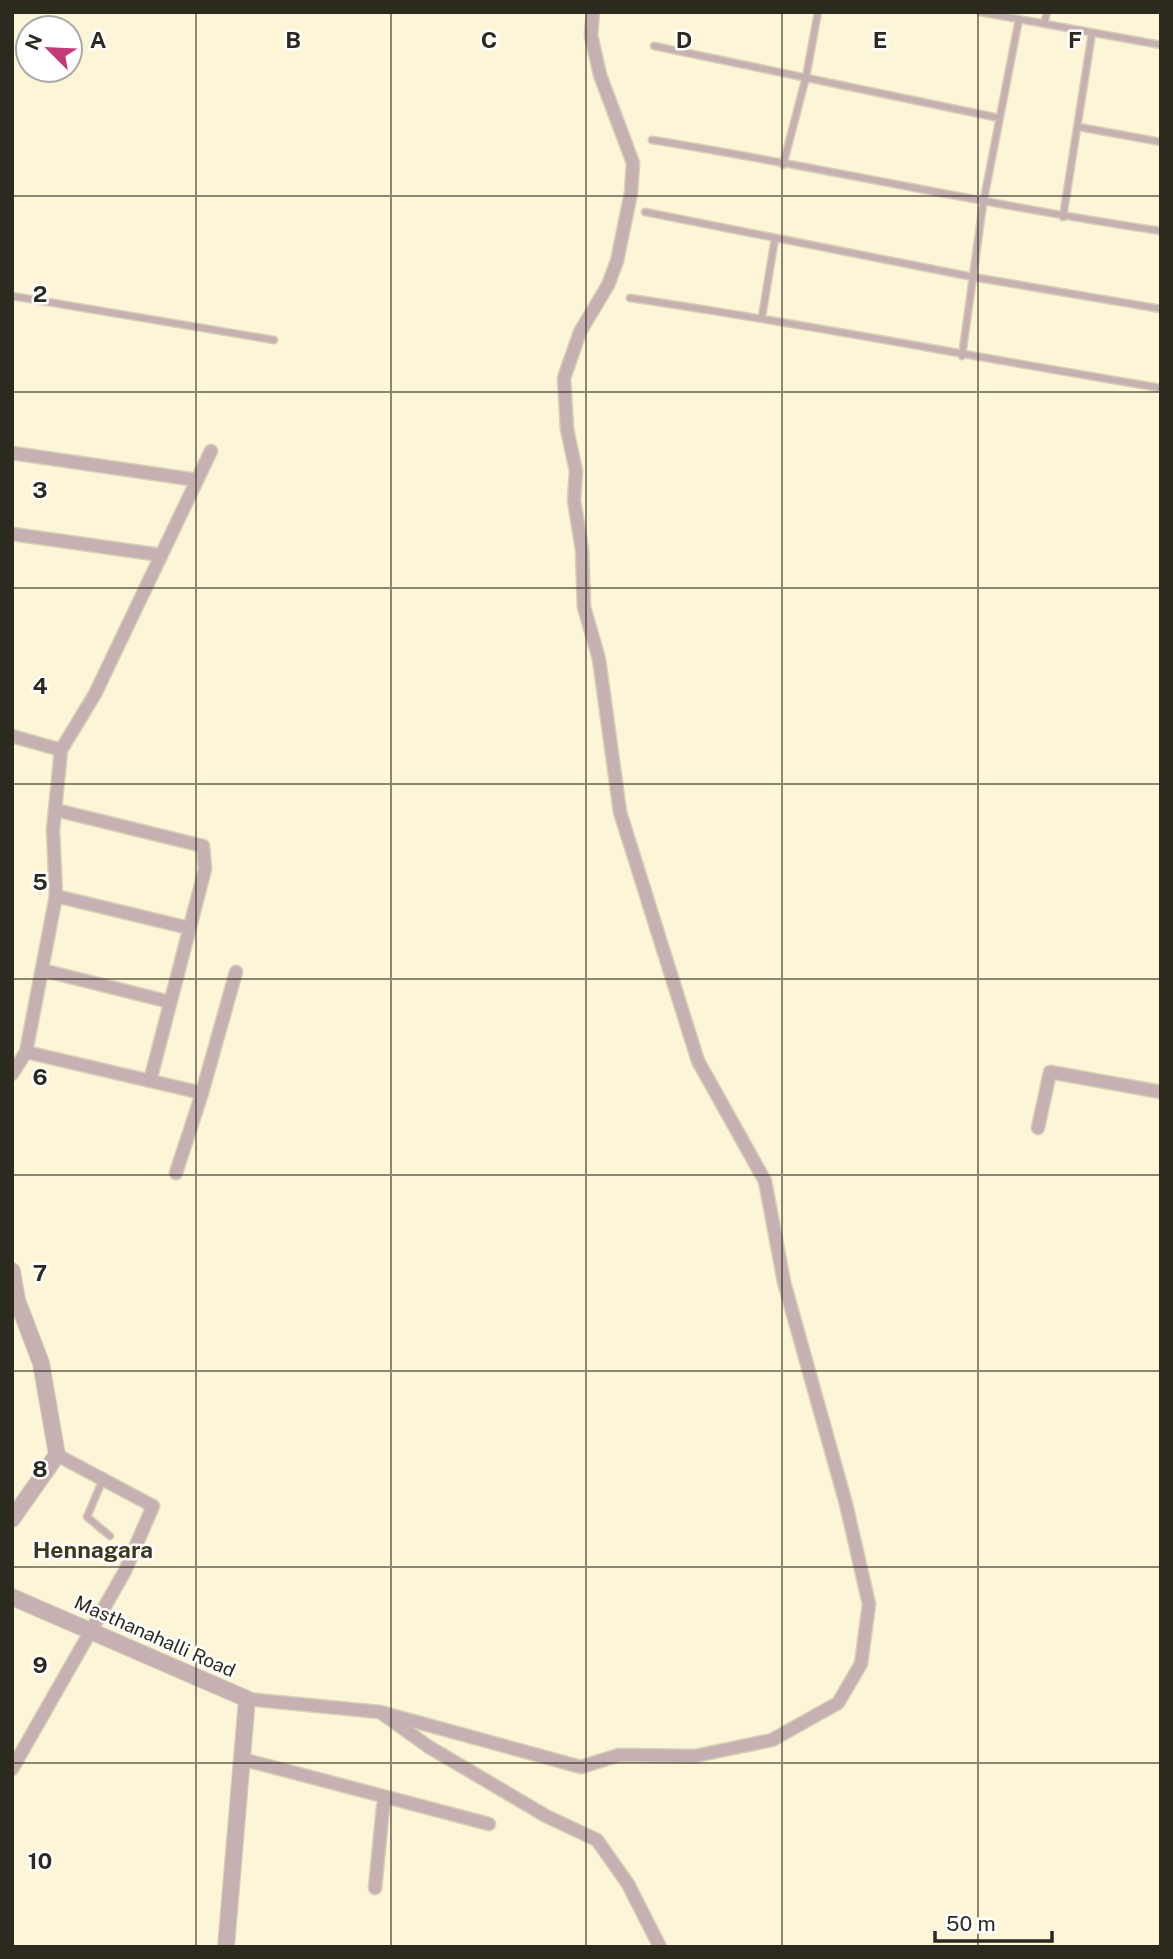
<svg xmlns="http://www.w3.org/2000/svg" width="1173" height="1959" viewBox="0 0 1173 1959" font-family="'Public Sans',sans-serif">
	<rect width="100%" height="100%" fill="#fdf5d8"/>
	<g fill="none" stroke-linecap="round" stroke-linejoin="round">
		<defs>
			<path id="service" d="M980 12 1161 45
				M1044 24 1047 12
				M654 46 999 118
				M1079 127 1161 142
				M652 140C822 167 990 206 1161 231
				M783 165 806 77 818 12
				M645 212 973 277 1161 309
				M1063 217 1092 33
				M12 296 274 340
				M630 298C808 324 984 359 1161 388
				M762 317 775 238
				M962 356 983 204 1019 19
				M103 1479 87 1517 110 1536"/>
			<path id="minor" d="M12 453 197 480
				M12 534 161 555
				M12 736 61 750
				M56 810 203 846 205 869 150 1081
				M56 896 189 928
				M42 970 170 1002
				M26 1052 202 1093 236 972
				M12 1074 26 1052 56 896 53 830 61 750 95 694 211 451
				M1038 1128 1050 1072 1161 1092
				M176 1173 202 1093
				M247 1699 380 1712 429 1747 546 1816 597 1840 628 1884 660 1947
				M380 1712 581 1767 619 1755 695 1756 772 1740 838 1703 861 1664 869 1604 846 1504 784 1282 765 1181 698 1061 620 812 599 659 584 607 582 550 574 500 576 471 567 429 564 378 580 332 608 285 617 261 631 193 633 163 600 75 591 35 593 12
				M242 1759 489 1824
				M12 1769 125 1571 153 1506 57 1455
				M375 1888 384 1797"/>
			<path id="tertiary" d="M12 1271 17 1300 41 1363 57 1455 12 1519
				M12 1597 247 1699 226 1947"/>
		</defs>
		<use href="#service" stroke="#d7d0b7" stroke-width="9"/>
		<use href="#minor" stroke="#d7d0b7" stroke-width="15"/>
		<use href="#tertiary" stroke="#d7d0b7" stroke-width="18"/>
		<use href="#service" stroke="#c6b0b2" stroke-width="6"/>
		<use href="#minor" stroke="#c6b0b2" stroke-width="12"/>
		<use href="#tertiary" stroke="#c6b0b2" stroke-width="16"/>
	</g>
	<path fill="none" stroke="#2c291e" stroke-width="2" stroke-opacity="0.55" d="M196 12V1947M391 12V1947M586 12V1947M782 12V1947M978 12V1947M12 196H1161M12 392H1161M12 588H1161M12 784H1161M12 979H1161M12 1175H1161M12 1371H1161M12 1567H1161M12 1763H1161"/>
	<g text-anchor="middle" stroke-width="5" stroke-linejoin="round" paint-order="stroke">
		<g font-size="19" fill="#2c291e" stroke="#fff">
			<text transform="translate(155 1636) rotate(24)" y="7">Masthanahalli Road</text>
		</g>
		<g font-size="23" font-weight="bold" fill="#3e371f" stroke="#fff">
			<text x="93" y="1558">Hennagara</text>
		</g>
	</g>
	<g font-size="23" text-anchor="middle" font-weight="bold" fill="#2c291e" stroke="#fff" stroke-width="5" stroke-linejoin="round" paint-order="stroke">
		<text x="98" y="48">A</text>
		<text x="293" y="48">B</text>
		<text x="489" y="48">C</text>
		<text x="684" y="48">D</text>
		<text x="880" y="48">E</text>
		<text x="1075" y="48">F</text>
		<text x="40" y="302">2</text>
		<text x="40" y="498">3</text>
		<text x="40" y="694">4</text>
		<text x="40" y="890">5</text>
		<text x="40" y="1085">6</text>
		<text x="40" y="1281">7</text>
		<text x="40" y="1477">8</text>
		<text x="40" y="1673">9</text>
		<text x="40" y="1869">10</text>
	</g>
	<rect width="1173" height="1959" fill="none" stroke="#2c291e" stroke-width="28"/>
	<g transform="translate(49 49) rotate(294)"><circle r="33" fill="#ffffff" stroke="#aba9a5" stroke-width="2"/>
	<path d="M0-5L12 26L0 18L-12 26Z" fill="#c23a76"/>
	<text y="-10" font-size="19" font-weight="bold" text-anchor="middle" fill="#2c291e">N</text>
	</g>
	<path d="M935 1931v10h117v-10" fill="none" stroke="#2c291e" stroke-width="3.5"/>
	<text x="946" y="1931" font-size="21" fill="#2c291e" stroke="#ffffff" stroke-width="5" paint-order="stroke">50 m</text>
</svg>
